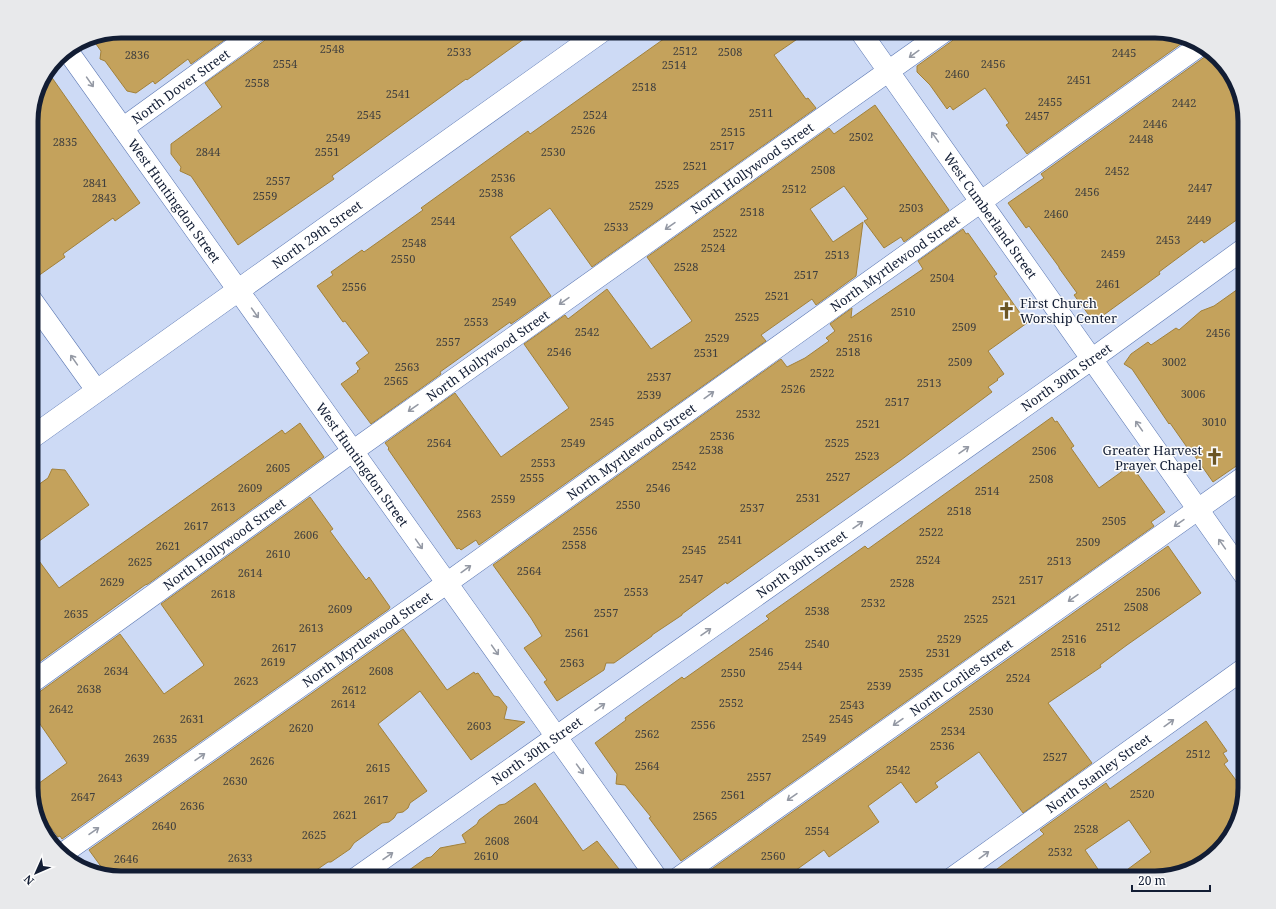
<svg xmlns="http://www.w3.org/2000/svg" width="1276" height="909" viewBox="0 0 1276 909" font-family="'Noto Serif',serif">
	<rect width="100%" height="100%" fill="#cddaf5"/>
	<path fill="#c4a25c" stroke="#a2813a" d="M121 31H237L191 64 188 59 155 84 153 81 136 93 127 91 105 61 100 59 101 51 91 37Z
		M269 31H535L467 80 466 79 332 176 334 179 238 245 191 176 180 171 181 167 171 154V144L222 107 205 83 264 41 268 36Z
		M675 31H809L774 55 806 99 808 98 816 108 592 267 550 208 510 237 551 296 511 324 510 322 440 372 441 374 371 424 341 384 358 372 357 371 360 369 356 363 369 353 345 321 343 322 317 286 333 275 331 272 362 250 364 252 395 230 423 210 421 208 528 131 530 134Z
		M957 31H1155L1185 41 1027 154 1006 125 1009 123 985 88 953 110 950 106 947 109 930 85 917 72V66L952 41 956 36Z
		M1210 50 1236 81 1245 121V214L1204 243 1202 240 1159 272 1160 274 1094 322 1074 295 1077 293 1059 268V267L1029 226 1026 228 1008 203 1044 178 1041 174 1206 56Z
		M48 72 140 203 115 221 113 218 63 254 65 257 31 281V115L40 81Z
		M875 105 949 210 904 242 901 237 884 248 864 221 868 219 844 186 810 209 833 242 863 222 856 276 816 305 812 299 761 335 766 341 479 545 476 540 461 550 459 548 457 549 388 449 389 448 385 443 455 393 501 457 569 408 524 344 565 315 568 319 607 289 651 349 692 321 647 257 829 128 834 134Z
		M963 229 966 234 968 233 997 274 994 276 1027 323 988 351 1004 374 997 379 998 380 988 387 992 392 901 460 727 584 726 582 682 614V615L652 635V636L614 663H606L604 670 557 701 544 682 547 680 524 648 542 636 531 618 493 565 781 359 787 367 805 358 829 341 826 338 835 331 830 324 852 308 851 318 923 269 918 261Z
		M1245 284V460L1213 482 1192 452 1191 453 1170 423 1169 424 1132 369 1124 364 1131 354 1148 342 1151 345 1176 328 1179 330 1201 311 1214 306Z
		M1052 417 1055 422 1057 421 1074 446 1071 448 1099 488 1131 465 1165 512 1151 522 1154 526 681 861 649 818 651 817 625 785 616 784 617 774 595 743 626 720 625 718 682 677 684 679 769 619 766 616 865 546 868 549Z
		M300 423 324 457 148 584 145 585 31 668V550L59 588 282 430 285 434Z
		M52 469 65 470 89 505 31 547V490L48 478Z
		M310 497 333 529 330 531 366 580 369 577 390 607 389 609 62 839 60 836 58 837 34 805 31 789 67 763 31 711V695L38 693 120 634 164 694 203 666 204 665 161 604Z
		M1168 546 1201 593 1127 645 1100 665 1101 667 1048 703 1092 763 1023 813 979 752 935 783 938 787 916 803 901 782 868 806 879 822 829 857 824 850 785 878H699Z
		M403 629 447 690 474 672 475 674 478 673 494 696 499 697 507 707 504 719 525 722 471 760 420 691 378 724 427 791 410 803 408 808 403 812 397 813 394 818 389 822 382 823 354 843 350 849 331 862H328L305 878H121L105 872 89 850Z
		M1206 721 1227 751 1223 753 1228 761 1224 764 1244 791 1226 842 1195 869 1155 878H1116L1151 852 1129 820 1085 850 1104 878H985L1044 834 1040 830 1106 783 1110 789Z
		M535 783 583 851 597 841 626 878H398L426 858 431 857 440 848 466 843 462 835 477 824 479 820 499 805 505 804Z"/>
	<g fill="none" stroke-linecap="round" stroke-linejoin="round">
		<defs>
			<g id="minor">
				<path id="s1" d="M860 31 1245 576"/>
				<path id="s2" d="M67 50 657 878"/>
				<path id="s3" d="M123 128 257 31"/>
				<path d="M31 299 97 391"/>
				<path id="s4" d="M31 683 353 451 945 31"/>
				<path id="s5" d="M62 854 447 583 1199 46"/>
				<path id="s6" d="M356 878 1092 359 1245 248"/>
				<path id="s7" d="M678 878 1245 476"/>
				<path id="s8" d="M952 878 1245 668"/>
			</g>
			<g id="tertiary">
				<path id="s9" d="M31 438 602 31"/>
			</g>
		</defs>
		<use href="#minor" stroke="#5d79b4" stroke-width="22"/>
		<use href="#tertiary" stroke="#5d79b4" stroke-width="23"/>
		<use href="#minor" stroke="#fff" stroke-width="21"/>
		<use href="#tertiary" stroke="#fff" stroke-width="22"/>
	</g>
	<defs><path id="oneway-shaft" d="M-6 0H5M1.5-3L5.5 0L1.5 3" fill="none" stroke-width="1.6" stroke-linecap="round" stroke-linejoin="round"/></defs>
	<g stroke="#9499a4">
		<use href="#oneway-shaft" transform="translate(914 54) rotate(144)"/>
		<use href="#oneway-shaft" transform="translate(90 82) rotate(55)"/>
		<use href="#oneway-shaft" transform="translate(935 137) rotate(-125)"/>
		<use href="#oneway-shaft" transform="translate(670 226) rotate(145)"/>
		<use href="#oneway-shaft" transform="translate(564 301) rotate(145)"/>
		<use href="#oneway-shaft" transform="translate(255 313) rotate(55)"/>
		<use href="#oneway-shaft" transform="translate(74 360) rotate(-125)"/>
		<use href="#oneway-shaft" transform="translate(709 395) rotate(-36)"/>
		<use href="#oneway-shaft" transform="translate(413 408) rotate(145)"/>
		<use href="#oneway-shaft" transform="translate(1139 426) rotate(-125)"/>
		<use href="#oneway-shaft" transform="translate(964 450) rotate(-35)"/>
		<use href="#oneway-shaft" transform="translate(1179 523) rotate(145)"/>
		<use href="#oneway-shaft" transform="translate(858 525) rotate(-35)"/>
		<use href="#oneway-shaft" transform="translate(419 544) rotate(55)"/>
		<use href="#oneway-shaft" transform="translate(1222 544) rotate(-125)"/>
		<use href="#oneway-shaft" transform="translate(466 569) rotate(-36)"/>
		<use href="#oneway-shaft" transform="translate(1073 598) rotate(145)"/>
		<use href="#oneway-shaft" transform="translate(706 632) rotate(-35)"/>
		<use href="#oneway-shaft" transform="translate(495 650) rotate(55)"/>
		<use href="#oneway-shaft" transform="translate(600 707) rotate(-35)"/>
		<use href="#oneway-shaft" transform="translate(898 722) rotate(145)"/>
		<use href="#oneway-shaft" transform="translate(1169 723) rotate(-36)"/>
		<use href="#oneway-shaft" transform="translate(200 757) rotate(-35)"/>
		<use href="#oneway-shaft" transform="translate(580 769) rotate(54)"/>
		<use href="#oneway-shaft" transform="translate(792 797) rotate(145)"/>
		<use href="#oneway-shaft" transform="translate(94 831) rotate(-35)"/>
		<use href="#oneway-shaft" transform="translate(984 855) rotate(-36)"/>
		<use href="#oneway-shaft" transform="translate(388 856) rotate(-35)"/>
	</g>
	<defs>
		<symbol id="church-bare" viewBox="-9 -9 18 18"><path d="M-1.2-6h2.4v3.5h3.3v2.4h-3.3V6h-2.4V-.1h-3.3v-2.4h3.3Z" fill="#6b5525" stroke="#fbfbfb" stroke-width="2.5" paint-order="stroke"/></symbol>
	</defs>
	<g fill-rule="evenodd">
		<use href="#church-bare" x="994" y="298" width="25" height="25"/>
		<use href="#church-bare" x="1202" y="444" width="25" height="25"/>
	</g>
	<g text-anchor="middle" stroke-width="3" stroke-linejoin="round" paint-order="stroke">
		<g font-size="11" fill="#3e3e3e">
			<text x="332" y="53">2548</text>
			<text x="685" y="55">2512</text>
			<text x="459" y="56">2533</text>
			<text x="730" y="56">2508</text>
			<text x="1124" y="57">2445</text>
			<text x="137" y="59">2836</text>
			<text x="285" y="68">2554</text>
			<text x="993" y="68">2456</text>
			<text x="674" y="69">2514</text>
			<text x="957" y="78">2460</text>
			<text x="1079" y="84">2451</text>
			<text x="257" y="87">2558</text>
			<text x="644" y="91">2518</text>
			<text x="398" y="98">2541</text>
			<text x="1050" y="106">2455</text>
			<text x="1184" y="107">2442</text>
			<text x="761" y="117">2511</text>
			<text x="369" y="119">2545</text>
			<text x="595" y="119">2524</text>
			<text x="1037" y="120">2457</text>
			<text x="1155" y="128">2446</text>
			<text x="583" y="134">2526</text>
			<text x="733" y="136">2515</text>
			<text x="861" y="141">2502</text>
			<text x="338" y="142">2549</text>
			<text x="1141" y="143">2448</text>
			<text x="65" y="146">2835</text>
			<text x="722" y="150">2517</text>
			<text x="208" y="156">2844</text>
			<text x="327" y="156">2551</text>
			<text x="553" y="156">2530</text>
			<text x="695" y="170">2521</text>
			<text x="823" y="174">2508</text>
			<text x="1117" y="175">2452</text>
			<text x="503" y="182">2536</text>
			<text x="278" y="185">2557</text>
			<text x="95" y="187">2841</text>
			<text x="667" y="189">2525</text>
			<text x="1200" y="192">2447</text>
			<text x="794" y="193">2512</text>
			<text x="1087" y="196">2456</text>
			<text x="491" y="197">2538</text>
			<text x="265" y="200">2559</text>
			<text x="104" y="202">2843</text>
			<text x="641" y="210">2529</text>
			<text x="911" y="212">2503</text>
			<text x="752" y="216">2518</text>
			<text x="1056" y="218">2460</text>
			<text x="1199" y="224">2449</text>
			<text x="443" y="225">2544</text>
			<text x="616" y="231">2533</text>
			<text x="725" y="237">2522</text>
			<text x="1168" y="244">2453</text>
			<text x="414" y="247">2548</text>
			<text x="713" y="252">2524</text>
			<text x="1113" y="258">2459</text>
			<text x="837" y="259">2513</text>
			<text x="403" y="263">2550</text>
			<text x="686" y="271">2528</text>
			<text x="806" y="279">2517</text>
			<text x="942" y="282">2504</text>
			<text x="1108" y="288">2461</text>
			<text x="354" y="291">2556</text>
			<text x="777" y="300">2521</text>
			<text x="504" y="306">2549</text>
			<text x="903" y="316">2510</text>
			<text x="747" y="321">2525</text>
			<text x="476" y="326">2553</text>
			<text x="964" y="331">2509</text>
			<text x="587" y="336">2542</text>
			<text x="1218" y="337">2456</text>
			<text x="717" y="342">2529</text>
			<text x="860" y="342">2516</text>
			<text x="448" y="346">2557</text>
			<text x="559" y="356">2546</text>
			<text x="848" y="356">2518</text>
			<text x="706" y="357">2531</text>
			<text x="960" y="366">2509</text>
			<text x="1174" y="366">3002</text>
			<text x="407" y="371">2563</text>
			<text x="822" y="377">2522</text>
			<text x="659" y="381">2537</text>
			<text x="396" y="385">2565</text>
			<text x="929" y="387">2513</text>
			<text x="793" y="393">2526</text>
			<text x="1193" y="398">3006</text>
			<text x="649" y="399">2539</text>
			<text x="897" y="406">2517</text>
			<text x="748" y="418">2532</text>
			<text x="602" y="426">2545</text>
			<text x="1214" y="426">3010</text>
			<text x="868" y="428">2521</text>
			<text x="722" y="440">2536</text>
			<text x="439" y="447">2564</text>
			<text x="573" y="447">2549</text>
			<text x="837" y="447">2525</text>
			<text x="711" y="454">2538</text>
			<text x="1044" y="455">2506</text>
			<text x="867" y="460">2523</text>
			<text x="543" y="467">2553</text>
			<text x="684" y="470">2542</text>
			<text x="278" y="472">2605</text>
			<text x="838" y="481">2527</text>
			<text x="532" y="482">2555</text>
			<text x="1041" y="483">2508</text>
			<text x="250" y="492">2609</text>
			<text x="658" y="492">2546</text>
			<text x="987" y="495">2514</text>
			<text x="808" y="502">2531</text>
			<text x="503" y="503">2559</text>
			<text x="628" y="509">2550</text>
			<text x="223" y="511">2613</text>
			<text x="752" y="512">2537</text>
			<text x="959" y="515">2518</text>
			<text x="469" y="518">2563</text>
			<text x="1114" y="525">2505</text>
			<text x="196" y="530">2617</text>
			<text x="585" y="535">2556</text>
			<text x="931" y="536">2522</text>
			<text x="306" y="539">2606</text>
			<text x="730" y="544">2541</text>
			<text x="1088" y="546">2509</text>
			<text x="574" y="549">2558</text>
			<text x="168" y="550">2621</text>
			<text x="694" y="554">2545</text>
			<text x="278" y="558">2610</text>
			<text x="928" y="564">2524</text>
			<text x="1059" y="565">2513</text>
			<text x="140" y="566">2625</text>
			<text x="529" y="575">2564</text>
			<text x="250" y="577">2614</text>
			<text x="691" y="583">2547</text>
			<text x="1031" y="584">2517</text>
			<text x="112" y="586">2629</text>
			<text x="902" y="587">2528</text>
			<text x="636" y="596">2553</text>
			<text x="1148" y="596">2506</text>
			<text x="223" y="598">2618</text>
			<text x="1004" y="604">2521</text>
			<text x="873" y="607">2532</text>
			<text x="1136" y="611">2508</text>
			<text x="340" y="613">2609</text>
			<text x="817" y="615">2538</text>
			<text x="606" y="617">2557</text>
			<text x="76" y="618">2635</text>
			<text x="976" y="623">2525</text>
			<text x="1108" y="631">2512</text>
			<text x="311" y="632">2613</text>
			<text x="577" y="637">2561</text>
			<text x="949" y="643">2529</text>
			<text x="1074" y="643">2516</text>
			<text x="817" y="648">2540</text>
			<text x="284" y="652">2617</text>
			<text x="761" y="656">2546</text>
			<text x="1063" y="656">2518</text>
			<text x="938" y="657">2531</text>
			<text x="273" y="666">2619</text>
			<text x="572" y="667">2563</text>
			<text x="790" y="670">2544</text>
			<text x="116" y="675">2634</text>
			<text x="381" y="675">2608</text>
			<text x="733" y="677">2550</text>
			<text x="911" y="677">2535</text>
			<text x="1018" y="682">2524</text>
			<text x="246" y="685">2623</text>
			<text x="879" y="690">2539</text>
			<text x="89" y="693">2638</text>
			<text x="354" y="694">2612</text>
			<text x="731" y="707">2552</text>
			<text x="343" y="708">2614</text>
			<text x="852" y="709">2543</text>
			<text x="61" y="713">2642</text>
			<text x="981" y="715">2530</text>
			<text x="192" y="723">2631</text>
			<text x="841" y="723">2545</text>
			<text x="703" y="729">2556</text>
			<text x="479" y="730">2603</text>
			<text x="301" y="732">2620</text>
			<text x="953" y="735">2534</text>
			<text x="647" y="738">2562</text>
			<text x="814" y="742">2549</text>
			<text x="165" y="743">2635</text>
			<text x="942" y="750">2536</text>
			<text x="1198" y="758">2512</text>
			<text x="1055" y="761">2527</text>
			<text x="137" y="762">2639</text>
			<text x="262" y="765">2626</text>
			<text x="647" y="770">2564</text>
			<text x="378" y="772">2615</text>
			<text x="898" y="774">2542</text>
			<text x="759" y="781">2557</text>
			<text x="110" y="782">2643</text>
			<text x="235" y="785">2630</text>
			<text x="1142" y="798">2520</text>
			<text x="733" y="799">2561</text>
			<text x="83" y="801">2647</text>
			<text x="376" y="804">2617</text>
			<text x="192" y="810">2636</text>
			<text x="345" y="819">2621</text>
			<text x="705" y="820">2565</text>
			<text x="526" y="824">2604</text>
			<text x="164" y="830">2640</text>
			<text x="1086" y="833">2528</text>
			<text x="817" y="835">2554</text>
			<text x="314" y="839">2625</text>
			<text x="497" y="845">2608</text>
			<text x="1060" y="856">2532</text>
			<text x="486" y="860">2610</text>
			<text x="773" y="860">2560</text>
			<text x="240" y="862">2633</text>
			<text x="126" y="863">2646</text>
		</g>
		<g font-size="13" fill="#121d34" stroke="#fbfbfb">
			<text dy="5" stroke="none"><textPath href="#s3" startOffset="71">North Dover Street</textPath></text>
			<text dy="5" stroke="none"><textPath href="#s4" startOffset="886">North Hollywood Street</textPath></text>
			<text dy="5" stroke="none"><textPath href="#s2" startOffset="185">West Huntingdon Street</textPath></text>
			<text dy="5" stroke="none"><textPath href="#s1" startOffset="226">West Cumberland Street</textPath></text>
			<text dy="5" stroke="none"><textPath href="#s9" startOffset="351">North 29th Street</textPath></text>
			<text dy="5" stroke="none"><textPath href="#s5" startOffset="1021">North Myrtlewood Street</textPath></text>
			<text dy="5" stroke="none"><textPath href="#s4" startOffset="562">North Hollywood Street</textPath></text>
			<text dy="5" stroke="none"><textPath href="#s6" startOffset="869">North 30th Street</textPath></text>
			<text dy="5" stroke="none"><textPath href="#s5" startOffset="697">North Myrtlewood Street</textPath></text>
			<text dy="5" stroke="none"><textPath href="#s2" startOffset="509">West Huntingdon Street</textPath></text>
			<text dy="5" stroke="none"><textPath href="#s4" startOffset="238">North Hollywood Street</textPath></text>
			<text dy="5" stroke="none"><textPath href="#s6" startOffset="545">North 30th Street</textPath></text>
			<text dy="5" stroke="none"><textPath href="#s5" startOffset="373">North Myrtlewood Street</textPath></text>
			<text dy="5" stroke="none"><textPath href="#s7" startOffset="347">North Corlies Street</textPath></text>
			<text dy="5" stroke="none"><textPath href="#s6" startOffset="221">North 30th Street</textPath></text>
			<text dy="5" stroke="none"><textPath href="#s8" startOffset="180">North Stanley Street</textPath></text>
		</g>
		<g font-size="13" fill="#121d34" stroke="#fbfbfb" text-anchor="start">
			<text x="1020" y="308">First Church<tspan x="1020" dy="15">Worship Center</tspan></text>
			<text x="1202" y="455" text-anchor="end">Greater Harvest<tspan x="1202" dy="15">Prayer Chapel</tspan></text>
		</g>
	</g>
	<path d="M0 0H1276V909H0ZM121 38H1155A83 83 0 0 1 1238 121V788A83 83 0 0 1 1155 871H121A83 83 0 0 1 38 788V121A83 83 0 0 1 121 38Z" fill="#e8e9eb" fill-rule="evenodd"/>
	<path fill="none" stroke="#121d34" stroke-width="5" d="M121 38H1155A83 83 0 0 1 1238 121V788A83 83 0 0 1 1155 871H121A83 83 0 0 1 38 788V121A83 83 0 0 1 121 38Z"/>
	<g transform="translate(36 873) rotate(225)" stroke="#fbfbfb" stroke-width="3" paint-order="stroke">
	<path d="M0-3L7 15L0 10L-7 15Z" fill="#121d34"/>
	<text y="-6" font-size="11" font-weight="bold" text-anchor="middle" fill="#121d34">N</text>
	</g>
	<path d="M1132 885v6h78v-6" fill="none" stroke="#121d34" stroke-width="2"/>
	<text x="1138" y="885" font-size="12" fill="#121d34" stroke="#fbfbfb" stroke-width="3" paint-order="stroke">20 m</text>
</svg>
